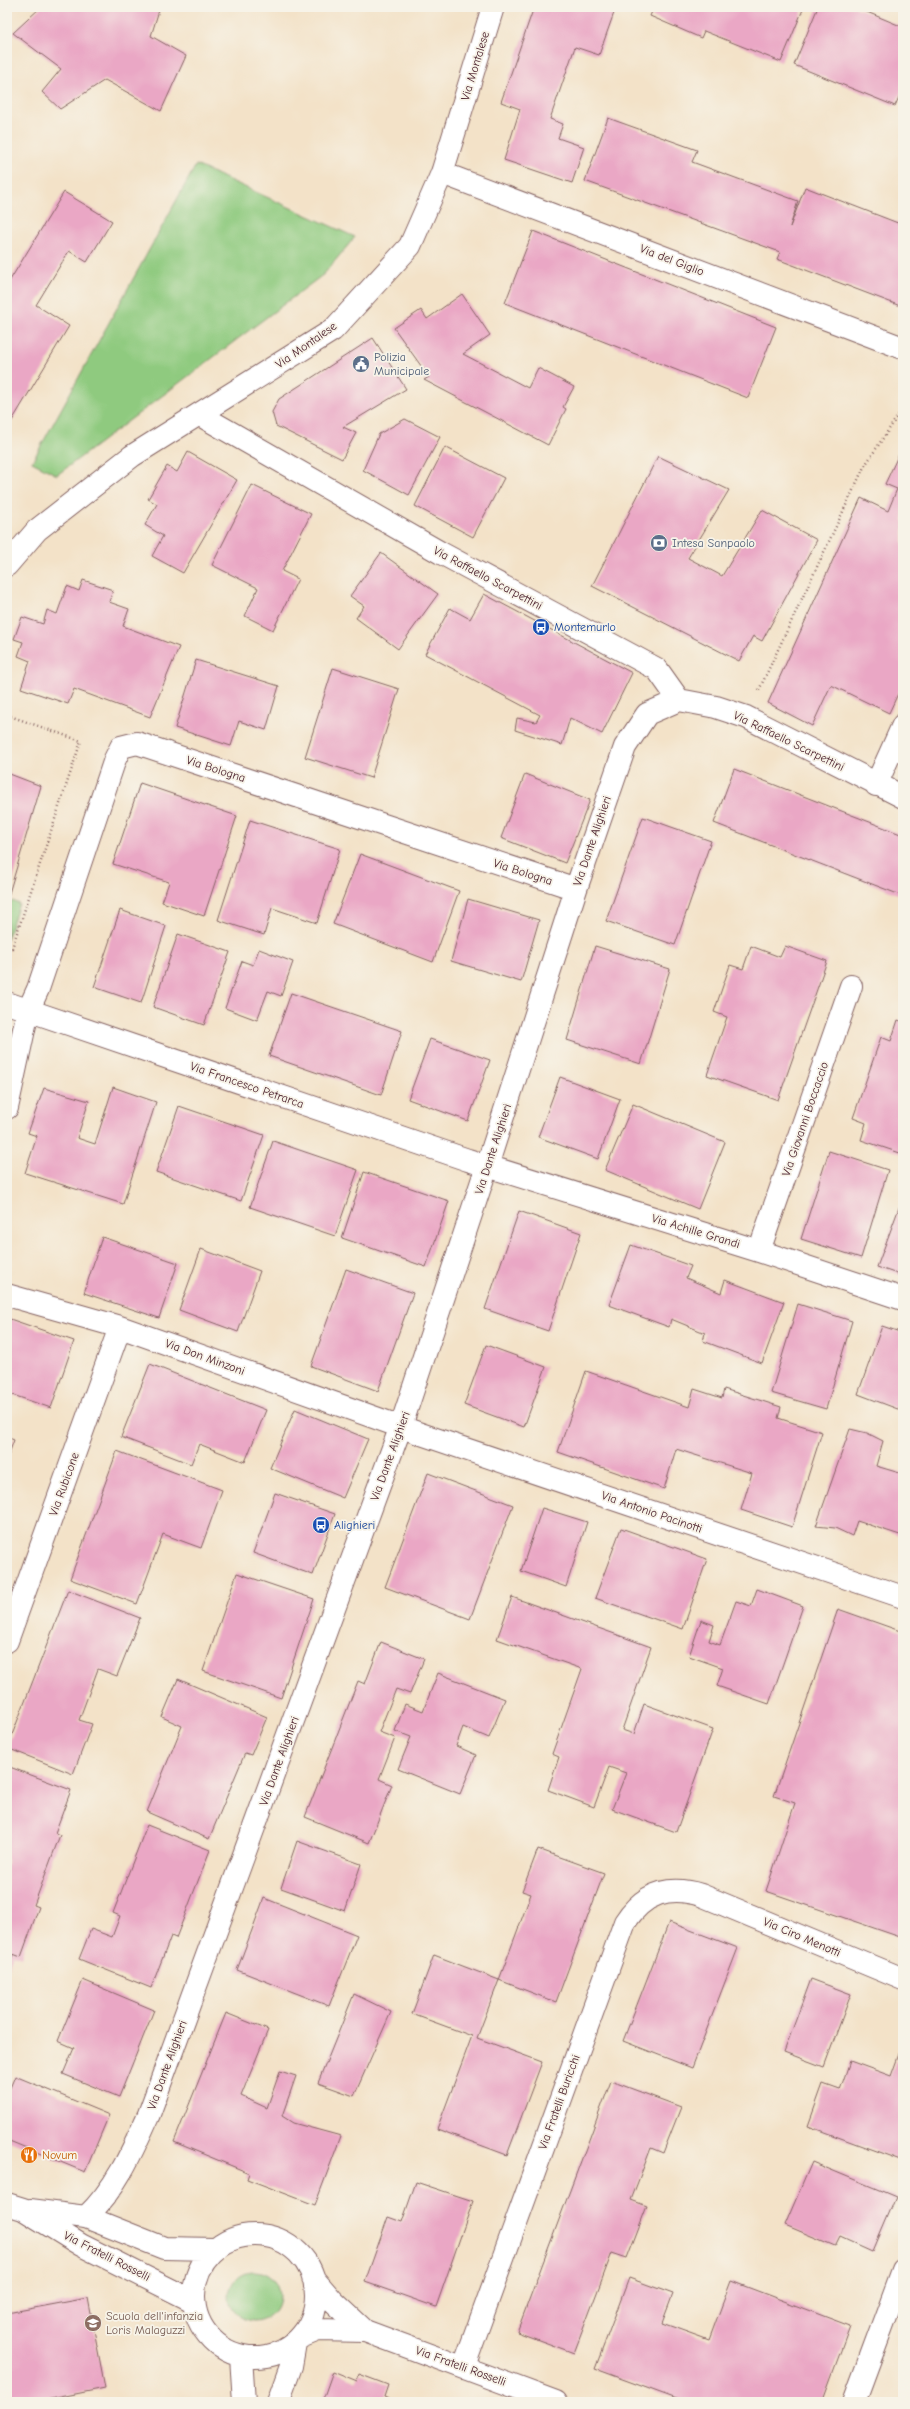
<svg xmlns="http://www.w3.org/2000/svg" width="910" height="2409" viewBox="0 0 910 2409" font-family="'Comic Neue',sans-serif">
	<rect width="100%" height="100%" fill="#f7f3e8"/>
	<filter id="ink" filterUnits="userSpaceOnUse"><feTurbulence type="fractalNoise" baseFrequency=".025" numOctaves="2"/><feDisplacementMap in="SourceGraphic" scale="8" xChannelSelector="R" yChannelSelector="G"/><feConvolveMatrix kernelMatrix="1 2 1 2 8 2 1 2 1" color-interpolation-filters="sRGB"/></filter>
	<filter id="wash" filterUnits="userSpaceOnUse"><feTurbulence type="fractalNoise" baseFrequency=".012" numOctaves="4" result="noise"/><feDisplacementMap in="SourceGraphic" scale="16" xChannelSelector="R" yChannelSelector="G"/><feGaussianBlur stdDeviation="0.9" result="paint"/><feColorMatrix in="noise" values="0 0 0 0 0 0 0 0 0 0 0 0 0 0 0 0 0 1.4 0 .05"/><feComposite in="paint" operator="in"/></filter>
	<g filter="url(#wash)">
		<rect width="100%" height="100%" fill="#f3e2c8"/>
		<path fill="#8fca7f" stroke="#6c7455" d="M196 165 355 237 324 274 57 475 32 462Z
			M13 901 19 904 7 939V905Z
			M229 2296a25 25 0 1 1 50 0a25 25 0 1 1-50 0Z"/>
		<g id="blocks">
			<path fill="#eaa7c5" d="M41 7H160L151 36 186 56 161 111 105 80 60 109 42 92 61 69 13 33Z
				M534 7H607L615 10 599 55 575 47 550 119 563 124 558 138 584 147 572 183 504 160 520 109 501 102Z
				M654 7H804L781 62 704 31 701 38 650 16Z
				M818 7H855L903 27V88L895 106 794 65Z
				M608 118 697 150 692 162 798 201 790 227 805 187 903 225V307L777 259 780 252 585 181Z
				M64 192 112 221 87 262 69 251 36 305 69 326 7 429V285Z
				M533 231 776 327 748 398 505 303Z
				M462 294 490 335 463 354 528 388 538 368 574 387 563 407 566 409 548 445 424 380 429 377 394 328 421 310 427 319Z
				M373 338 406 389 343 427 356 433 342 459 276 426 272 412 279 399Z
				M405 419 440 437 409 495 363 470 379 434Z
				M903 445V683L889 713 831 685 812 726 768 703 861 498 888 511 897 489 885 484Z
				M445 447 504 478 473 537 415 506Z
				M188 452 237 480 183 573 152 556 163 536 145 525 157 504 148 499 167 466 177 472Z
				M658 456 729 490 688 558 722 576 762 510 817 540 762 641 753 636 739 661 592 586Z
				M252 485 311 514 282 571 298 579 273 630 245 616 258 588 212 565Z
				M381 553 438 594 398 649 356 618 364 606 350 596Z
				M83 580 113 590 109 602 129 609 123 626 179 647 150 717 74 689 68 704 21 688 30 661 18 656 23 642 14 639 22 617 43 624 47 610 57 614 67 586 79 591Z
				M484 594 632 673 602 734 570 718 562 745 515 730 517 718 536 722 540 715 425 654 450 608 470 619Z
				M196 660 279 686 266 730 239 721 231 746 175 728Z
				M333 668 399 689 371 778 305 757Z
				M734 769 903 835V896L714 823Z
				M7 773 41 786 7 900Z
				M525 774 590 800 565 863 501 838Z
				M140 783 237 816 204 916 162 902 169 882 113 864Z
				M643 817 711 841 675 945 606 921Z
				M250 820 340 849 317 923 272 908 264 935 218 920Z
				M360 854 459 891 433 962 333 924Z
				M468 899 539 920 521 982 451 961Z
				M120 910 166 926 141 1003 94 987Z
				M178 934 230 952 204 1025 153 1007Z
				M595 946 670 969 641 1064 567 1040Z
				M751 946 780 957 785 946 827 961 778 1100 707 1075 727 1017 714 1012 730 965 743 969Z
				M259 949 293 962 281 996 268 991 257 1020 225 1008 242 961 253 965Z
				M291 993 402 1031 381 1095 269 1056Z
				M898 1020 903 1022V1154L861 1140 866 1123 853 1118 881 1037 891 1041Z
				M430 1039 490 1060 468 1121 408 1099Z
				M560 1077 620 1099 598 1159 538 1137Z
				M113 1087 156 1102 123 1204 25 1173 37 1136 28 1133 44 1088 89 1101 77 1138 95 1144Z
				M633 1104 725 1142 698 1209 605 1170Z
				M179 1106 264 1135 241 1201 156 1172Z
				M273 1141 358 1170 335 1236 250 1207Z
				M829 1151 888 1170 861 1258 801 1239Z
				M364 1172 449 1201 426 1267 342 1238Z
				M903 1197V1276L877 1267Z
				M519 1211 581 1233 548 1331 485 1309Z
				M102 1237 178 1263 159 1318 84 1293Z
				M631 1245 691 1266 686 1278 721 1293 725 1280 784 1302 762 1363 703 1341 705 1333 671 1319 669 1327 609 1305Z
				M201 1249 260 1271 238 1332 179 1310Z
				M346 1269 413 1293 378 1391 311 1366Z
				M798 1304 852 1321 826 1409 771 1393Z
				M7 1318 74 1341 51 1408 7 1393Z
				M882 1326 903 1333V1411L858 1394Z
				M486 1345 546 1367 524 1427 464 1405Z
				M150 1364 266 1410 245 1462 199 1444 191 1464 121 1437Z
				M586 1371 689 1407 694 1389 722 1398 724 1389 781 1407 778 1418 822 1432 792 1527 741 1510 752 1473 676 1449 664 1489 558 1452Z
				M295 1409 368 1439 343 1498 270 1468Z
				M850 1429 867 1433 883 1441 876 1466 903 1474V1536L857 1521 852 1536 835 1528 816 1526Z
				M7 1437 14 1440 7 1459Z
				M117 1451 222 1490 201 1548 163 1534 137 1604 70 1579Z
				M428 1473 513 1505 470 1619 385 1587Z
				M275 1493 335 1514 313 1575 253 1553Z
				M542 1508 587 1522 566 1587 521 1571Z
				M621 1528 707 1559 683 1629 595 1598Z
				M237 1573 314 1599 281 1698 203 1671Z
				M757 1589 803 1606 769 1704 717 1686 723 1668 689 1656 701 1620 714 1625 709 1641 720 1645 736 1601 751 1606Z
				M68 1590 140 1618 117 1676 98 1669 79 1720 92 1724 73 1774 7 1748Z
				M512 1597 651 1647 622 1730 634 1734 644 1704 713 1729 676 1832 612 1809 626 1773 609 1767 594 1807 548 1790 559 1757 552 1754 582 1669 497 1639Z
				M838 1609 903 1632V1938L766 1891 795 1803 774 1796Z
				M381 1642 424 1659 410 1694 396 1689 379 1732 395 1738 379 1779 392 1785 369 1843 305 1817 358 1681 365 1684Z
				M438 1673 505 1699 489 1738 463 1727 456 1746 476 1755 460 1794 398 1769 411 1737 395 1731 405 1704 423 1711Z
				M178 1679 267 1717 251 1755 245 1753 209 1839 147 1812 182 1726 162 1717Z
				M7 1766 71 1790 55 1833 60 1835 34 1905 39 1907 21 1957 13 1954 7 1971Z
				M147 1825 210 1850 176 1938 171 1936 151 1988 79 1959 91 1929 112 1937 120 1916 113 1913Z
				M297 1841 361 1864 345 1911 281 1888Z
				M538 1849 604 1873 556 2002 499 1980 531 1894 522 1891Z
				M264 1898 357 1935 329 2006 237 1970Z
				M669 1922 738 1948 692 2068 623 2041Z
				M434 1955 499 1980 477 2038 542 2062 507 2155 437 2129 472 2036 412 2014Z
				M811 1979 851 1994 824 2067 784 2052Z
				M83 1980 154 2010 119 2097 63 2074 74 2048 58 2041Z
				M354 1994 391 2012 354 2096 318 2083Z
				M226 2013 268 2030 241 2096 267 2108 280 2071 296 2076 282 2116 293 2123 341 2136 315 2205 247 2179 249 2173 174 2142Z
				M903 2043V2161L808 2126 823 2084 840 2090 850 2061 891 2076Z
				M15 2076 109 2115 85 2172 7 2140V2095Z
				M611 2081 681 2107 663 2153 651 2148 631 2200 647 2206 627 2258 612 2253 574 2353 517 2332Z
				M812 2162 896 2197 873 2251 840 2236 835 2246 785 2225Z
				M416 2182 473 2201 436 2307 365 2282 388 2217 402 2222Z
				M629 2278 673 2294 662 2323 709 2340 731 2281 850 2326 822 2402H685L595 2369Z
				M88 2298 105 2388 36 2402H8L7 2313Z
				M333 2371 357 2381 359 2374 388 2385 384 2397 396 2402H322Z"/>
		</g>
	</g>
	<g filter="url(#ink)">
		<use href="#blocks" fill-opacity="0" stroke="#856362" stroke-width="1"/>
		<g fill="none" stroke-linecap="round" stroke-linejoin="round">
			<defs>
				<path id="street" d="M442 173 903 348
					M200 415 441 553 657 669 679 700 716 707 746 717 903 797
					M876 785 903 725
					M7 1003 468 1160 759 1251 903 1299
					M7 1108 28 1011 38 989 115 759 121 747 137 743 576 889
					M759 1251 851 986
					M7 1295 120 1327 421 1434 903 1597
					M7 1641 120 1327
					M86 2217C116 2189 132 2152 149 2114L401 1426 487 1166 576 889 625 747 647 714 679 700
					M464 2366 625 1922C644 1893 669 1885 701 1895L903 1979
					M854 2402 903 2270"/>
				<path id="secondary" d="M7 565 37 530 132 456 333 330 410 246 442 173 493 7
					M7 2204 23 2209 81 2245 193 2301
					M30 2210 86 2217 164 2248 214 2249
					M194 2296a61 61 0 1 1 122 0a61 61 0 1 1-122 0Z
					M313 2278 333 2301 365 2331
					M301 2337 318 2330 365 2331 556 2402
					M241 2357 244 2402
					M278 2402 291 2366 295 2343"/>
			</defs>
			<use href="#street" stroke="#856362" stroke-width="24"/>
			<use href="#secondary" stroke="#856362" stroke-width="24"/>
			<path stroke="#856362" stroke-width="2.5" stroke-dasharray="1 3" stroke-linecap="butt" d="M759 690 864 467 903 408
				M7 715 81 741 12 948 7 946"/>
			<use href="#street" stroke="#fff" stroke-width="22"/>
			<use href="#secondary" stroke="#fff" stroke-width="22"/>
		</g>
	</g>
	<defs>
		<symbol id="civic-disc" viewBox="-11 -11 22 22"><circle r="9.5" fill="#5c6f8a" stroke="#f7f3e8"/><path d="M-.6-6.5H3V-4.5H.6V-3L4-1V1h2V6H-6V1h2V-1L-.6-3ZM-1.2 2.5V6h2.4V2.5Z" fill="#fff"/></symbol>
		<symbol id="bank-disc" viewBox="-11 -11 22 22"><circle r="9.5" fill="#5c6f8a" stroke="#f7f3e8"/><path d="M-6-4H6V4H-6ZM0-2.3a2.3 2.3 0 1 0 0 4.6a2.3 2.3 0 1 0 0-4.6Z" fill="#fff"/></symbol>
		<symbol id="bus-disc" viewBox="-11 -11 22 22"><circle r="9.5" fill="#1a4fb4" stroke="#f7f3e8"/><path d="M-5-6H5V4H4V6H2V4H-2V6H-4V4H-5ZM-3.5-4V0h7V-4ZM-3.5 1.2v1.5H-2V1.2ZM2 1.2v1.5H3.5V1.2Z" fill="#fff"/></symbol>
		<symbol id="restaurant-disc" viewBox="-11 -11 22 22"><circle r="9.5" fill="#e8710a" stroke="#f7f3e8"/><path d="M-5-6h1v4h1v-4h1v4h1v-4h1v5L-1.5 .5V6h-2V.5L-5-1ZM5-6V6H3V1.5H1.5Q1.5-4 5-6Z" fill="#fff"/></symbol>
		<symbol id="school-disc" viewBox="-11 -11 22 22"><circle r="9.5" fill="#8d6e63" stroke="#f7f3e8"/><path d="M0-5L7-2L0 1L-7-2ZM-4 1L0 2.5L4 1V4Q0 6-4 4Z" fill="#fff"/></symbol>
	</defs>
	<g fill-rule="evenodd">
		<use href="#civic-disc" x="351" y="354" width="20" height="20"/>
		<use href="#bank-disc" x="649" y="533" width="20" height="20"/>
		<use href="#bus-disc" x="531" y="617" width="20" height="20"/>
		<use href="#bus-disc" x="311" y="1515" width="20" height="20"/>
		<use href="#restaurant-disc" x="19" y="2145" width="20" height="20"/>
		<use href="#school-disc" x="83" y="2313" width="20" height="20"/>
	</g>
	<g text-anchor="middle" stroke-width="3.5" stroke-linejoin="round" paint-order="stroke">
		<g font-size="12" fill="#4a1f2b" stroke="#f7f3e8">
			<text transform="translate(475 66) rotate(-73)" y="4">Via Montalese</text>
			<text transform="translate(672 260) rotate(21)" y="4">Via del Giglio</text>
			<text transform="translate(306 345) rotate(-35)" y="4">Via Montalese</text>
			<text transform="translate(488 578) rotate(28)" y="4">Via Raffaello Scarpettini</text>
			<text transform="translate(789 741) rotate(26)" y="4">Via Raffaello Scarpettini</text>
			<text transform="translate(216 769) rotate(18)" y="4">Via Bologna</text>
			<text transform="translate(592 841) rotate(-71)" y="4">Via Dante Alighieri</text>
			<text transform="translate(523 872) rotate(18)" y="4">Via Bologna</text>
			<text transform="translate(247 1085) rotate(19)" y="4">Via Francesco Petrarca</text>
			<text transform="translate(805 1119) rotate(-71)" y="4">Via Giovanni Boccaccio</text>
			<text transform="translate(493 1149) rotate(-72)" y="4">Via Dante Alighieri</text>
			<text transform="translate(696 1231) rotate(17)" y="4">Via Achille Grandi</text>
			<text transform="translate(205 1357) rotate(20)" y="4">Via Don Minzoni</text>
			<text transform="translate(390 1456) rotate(-70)" y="4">Via Dante Alighieri</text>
			<text transform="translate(64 1484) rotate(-70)" y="4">Via Rubicone</text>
			<text transform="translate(652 1512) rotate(19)" y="4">Via Antonio Pacinotti</text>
			<text transform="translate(279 1761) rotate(-70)" y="4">Via Dante Alighieri</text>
			<text transform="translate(802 1937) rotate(23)" y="4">Via Ciro Menotti</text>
			<text transform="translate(167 2065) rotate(-70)" y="4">Via Dante Alighieri</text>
			<text transform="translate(559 2102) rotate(-70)" y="4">Via Fratelli Buricchi</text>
			<text transform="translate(107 2256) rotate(27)" y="4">Via Fratelli Rosselli</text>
			<text transform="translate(461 2366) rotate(20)" y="4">Via Fratelli Rosselli</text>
		</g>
		<g font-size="12" fill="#4e5e75" stroke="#f7f3e8" text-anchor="start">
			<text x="374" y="361">Polizia<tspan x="374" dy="14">Municipale</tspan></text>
			<text x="672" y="547">Intesa Sanpaolo</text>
		</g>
		<g font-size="12" fill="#164399" stroke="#f7f3e8" text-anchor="start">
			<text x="554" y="631">Montemurlo</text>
			<text x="334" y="1529">Alighieri</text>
		</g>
		<g font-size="12" fill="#c56008" stroke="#f7f3e8" text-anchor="start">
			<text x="42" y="2159">Novum</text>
		</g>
		<g font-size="12" fill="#785e54" stroke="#f7f3e8" text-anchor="start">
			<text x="106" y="2320">Scuola dell'infanzia<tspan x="106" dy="14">Loris Malaguzzi</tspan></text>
		</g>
	</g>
	<rect width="910" height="2409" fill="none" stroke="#f7f3e8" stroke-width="24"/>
</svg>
